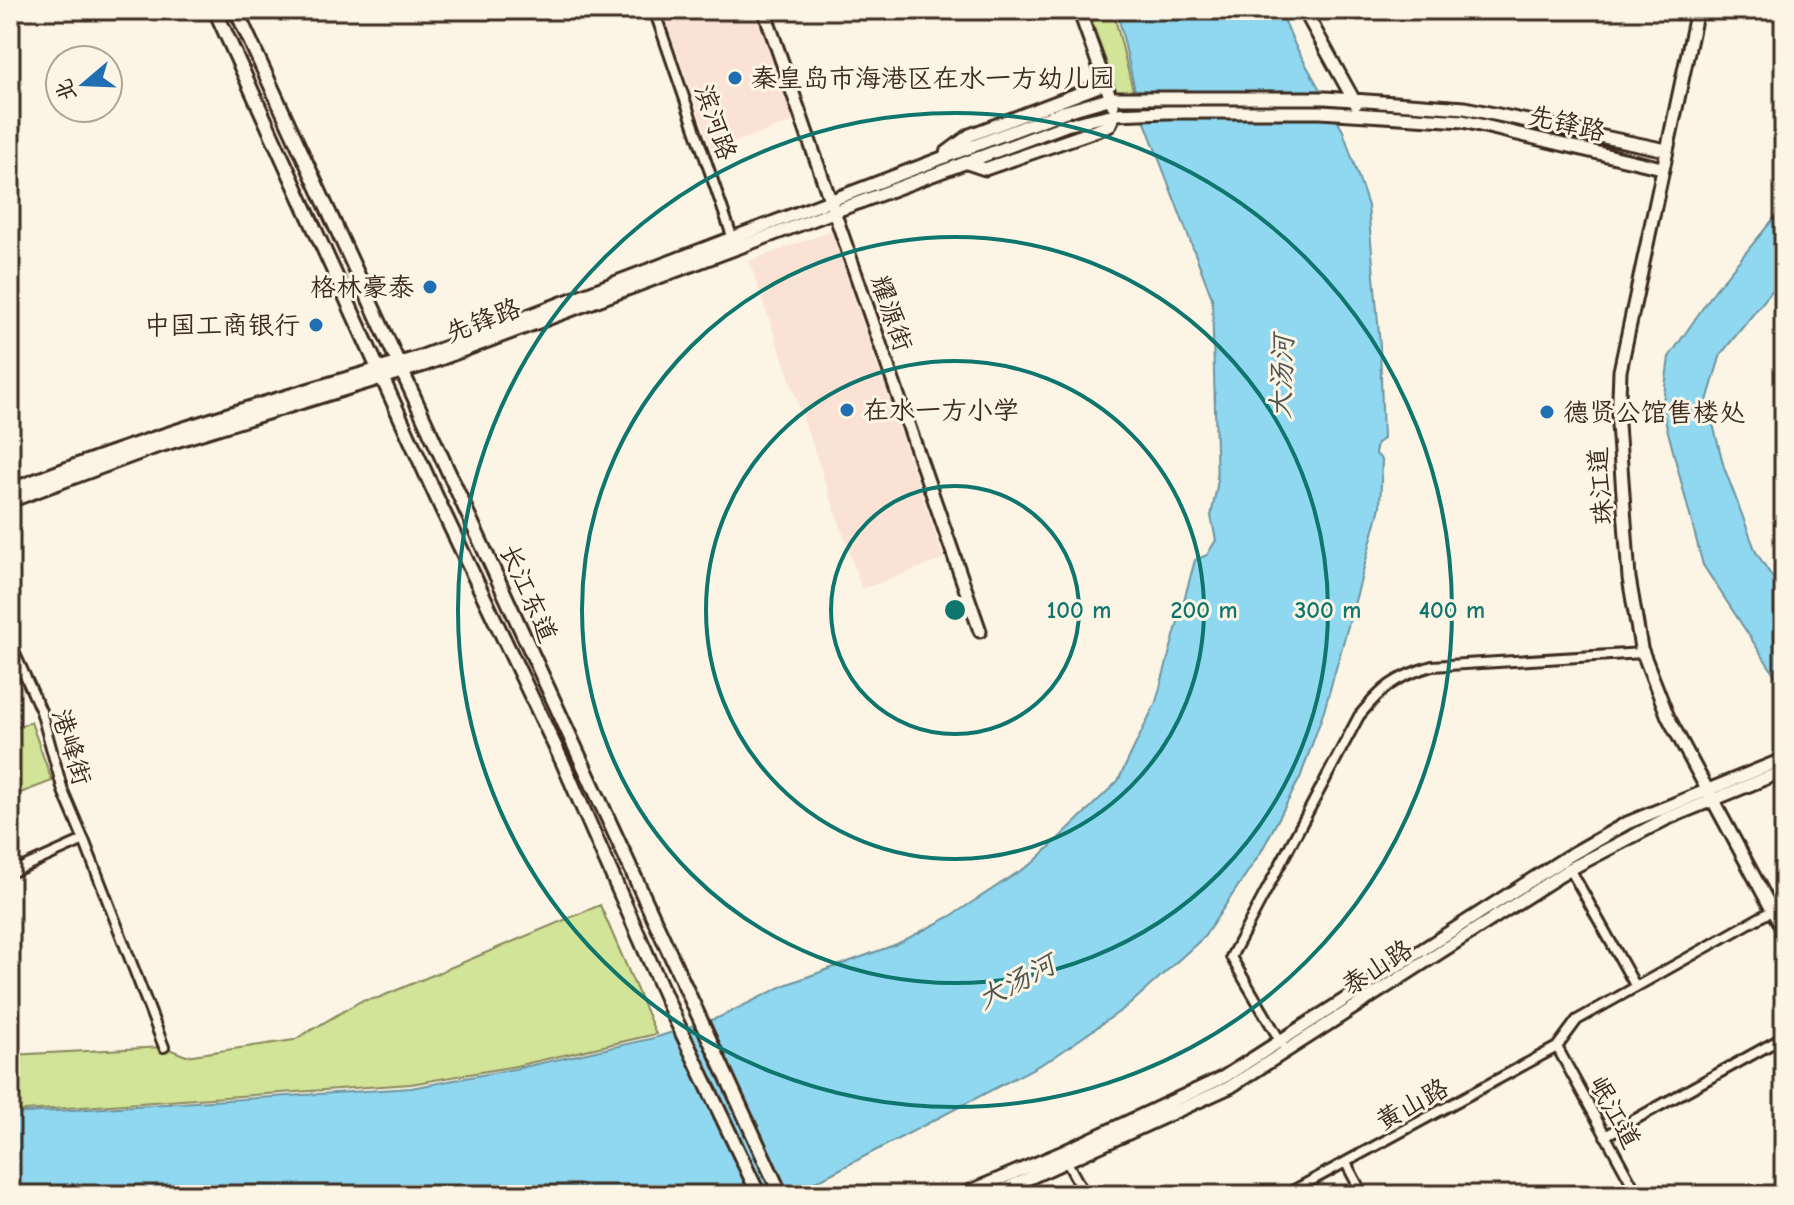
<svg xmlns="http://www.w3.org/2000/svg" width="1794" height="1205" viewBox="0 0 1794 1205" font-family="'Comic Neue','LXGW WenKai TC',sans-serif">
	<rect width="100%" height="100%" fill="#fcf5e5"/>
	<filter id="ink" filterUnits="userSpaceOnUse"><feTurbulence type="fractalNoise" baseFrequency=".0125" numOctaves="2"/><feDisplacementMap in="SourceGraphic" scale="16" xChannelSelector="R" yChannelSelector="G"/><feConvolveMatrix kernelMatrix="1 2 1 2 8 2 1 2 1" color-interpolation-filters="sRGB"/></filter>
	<g filter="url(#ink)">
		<path fill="#fae3d5" d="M662 10H761L799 120 712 150Z
			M831 231 944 559 862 589 749 261Z"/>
		<path fill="#d2e498" stroke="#86875b" stroke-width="2" d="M1088 10H1113L1133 90 1117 93Z
			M31 722 52 781 10 797V730Z
			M600 905 656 1034 516 1066 411 1084 10 1112V1055L164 1047 186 1056 294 1040 361 1001 378 998Z"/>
		<path fill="#8fd8f0" stroke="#6d929c" stroke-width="2" d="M1117 10H1280L1295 45 1343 131 1368 206 1380 346 1383 439 1377 443 1375 453 1382 460 1380 507 1357 594 1324 711 1300 778 1261 852 1204 937 1129 1005 1053 1058 802 1189 778 1195H10V1114L411 1088 519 1068 654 1038 720 1017 785 985 897 944 951 916 1034 862 1118 781 1156 702 1195 560 1207 555 1216 540 1211 516 1217 486 1212 298 1138 104Z
			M1784 206V276L1721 354 1707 401 1724 467 1756 552 1784 595V689L1703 565 1662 409 1669 357 1715 290Z"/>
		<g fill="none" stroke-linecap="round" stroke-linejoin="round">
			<defs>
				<path id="minor" d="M654 10 733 239
					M10 643 41 711 63 791 86 845
					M1570 869 1636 987
					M10 873 84 840 164 1047
					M1282 1044 1231 957 1359 716C1383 687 1395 677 1432 666L1643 653
					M1557 1047 1638 1195
					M1605 1136 1784 1037
					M1067 1162 1085 1195
					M1346 1163 1363 1195
					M1285 1195 1557 1047 1577 1020 1773 910"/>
				<path id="tertiary" d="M764 10 980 631
					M1079 10 1113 105
					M1304 10 1356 104
					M1697 10 1620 371 1618 424 1629 578 1641 648 1668 717 1784 932
					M946 153 970 135 1104 84
					M967 163 985 169 1109 126 1115 114
					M10 490C144 437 282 397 420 357L1063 112 1112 98H1325L1465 108 1666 150
					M10 501 153 448 424 365 1066 125 1115 114 1167 112H1320L1463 121 1662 168
					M961 1195 1063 1152 1224 1077 1567 857 1627 823 1784 759
					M992 1195 1230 1087 1570 869 1666 819 1784 771"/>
				<path id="secondary" d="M215 10 441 507 563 763 673 1014 759 1195
					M236 10 781 1195"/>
			</defs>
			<use href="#minor" stroke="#3b2a1e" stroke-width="14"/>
			<use href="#tertiary" stroke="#3b2a1e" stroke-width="17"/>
			<use href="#secondary" stroke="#3b2a1e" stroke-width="18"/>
			<use href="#minor" stroke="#fcf5e5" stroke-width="8"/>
			<use href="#tertiary" stroke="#fcf5e5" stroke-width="11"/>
			<use href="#secondary" stroke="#fcf5e5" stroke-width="12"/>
		</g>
	</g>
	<g fill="none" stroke="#0f766e" stroke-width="4">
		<circle cx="955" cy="610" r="124"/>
		<circle cx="955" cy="610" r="249"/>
		<circle cx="955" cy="610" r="373"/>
		<circle cx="955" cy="610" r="497"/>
	</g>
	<g fill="#1f6fb2" stroke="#fcf5e5" stroke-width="3">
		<circle cx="735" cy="78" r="8"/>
		<circle cx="430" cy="287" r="8"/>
		<circle cx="316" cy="325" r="8"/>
		<circle cx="847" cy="410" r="8"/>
		<circle cx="1547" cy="412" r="8"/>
	</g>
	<g text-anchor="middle" stroke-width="6" stroke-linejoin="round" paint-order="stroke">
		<g font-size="26" fill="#3b2a1e" stroke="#fcf5e5" text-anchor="start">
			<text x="751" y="87">秦皇岛市海港区在水一方幼儿园</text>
			<text x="414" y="296" text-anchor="end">格林豪泰</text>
			<text x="300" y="334" text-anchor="end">中国工商银行</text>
			<text x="863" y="419">在水一方小学</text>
			<text x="1563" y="421">德贤公馆售楼处</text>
		</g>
		<g font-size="26" fill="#3b2a1e" stroke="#fcf5e5">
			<text transform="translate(716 122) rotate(71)" y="9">滨河路</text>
			<text transform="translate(1567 123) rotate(13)" y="9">先锋路</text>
			<text transform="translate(892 313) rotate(71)" y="9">耀源街</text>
			<text transform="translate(483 320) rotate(-21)" y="9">先锋路</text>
			<text transform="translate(1600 486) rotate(-94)" y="9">珠江道</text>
			<text transform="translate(529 593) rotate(66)" y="9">长江东道</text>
			<text transform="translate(72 747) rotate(73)" y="9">港峰街</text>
			<text transform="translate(1377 967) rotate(-33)" y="9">泰山路</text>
			<text transform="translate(1412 1104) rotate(-29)" y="9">黄山路</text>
			<text transform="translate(1615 1112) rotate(61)" y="9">岷江道</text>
		</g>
		<g font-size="28" font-style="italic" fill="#505652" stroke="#fcf5e5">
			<text transform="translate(1281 377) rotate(-88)" y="10">大汤河</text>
			<text transform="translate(1016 981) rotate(-28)" y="10">大汤河</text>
		</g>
	</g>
	<circle cx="955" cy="610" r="12" fill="#0f766e" stroke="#fcf5e5" stroke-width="4"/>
	<g font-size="24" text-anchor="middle" font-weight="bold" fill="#0f766e" stroke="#fcf5e5" stroke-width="6" stroke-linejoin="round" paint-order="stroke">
		<text x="1079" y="618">100 m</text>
		<text x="1204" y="618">200 m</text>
		<text x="1328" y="618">300 m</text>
		<text x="1452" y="618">400 m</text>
	</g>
	<rect width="1794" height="1205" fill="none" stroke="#fcf5e5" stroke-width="40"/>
	<rect x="20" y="20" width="1754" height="1165" fill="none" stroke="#3b2a1e" stroke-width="3" filter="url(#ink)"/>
	<g transform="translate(84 84) rotate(251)"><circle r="38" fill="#fcf5e5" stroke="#afa495" stroke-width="2"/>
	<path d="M0-6L14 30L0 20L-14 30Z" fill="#1f6fb2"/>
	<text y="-12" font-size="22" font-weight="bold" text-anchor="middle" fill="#3b2a1e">北</text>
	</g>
</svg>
